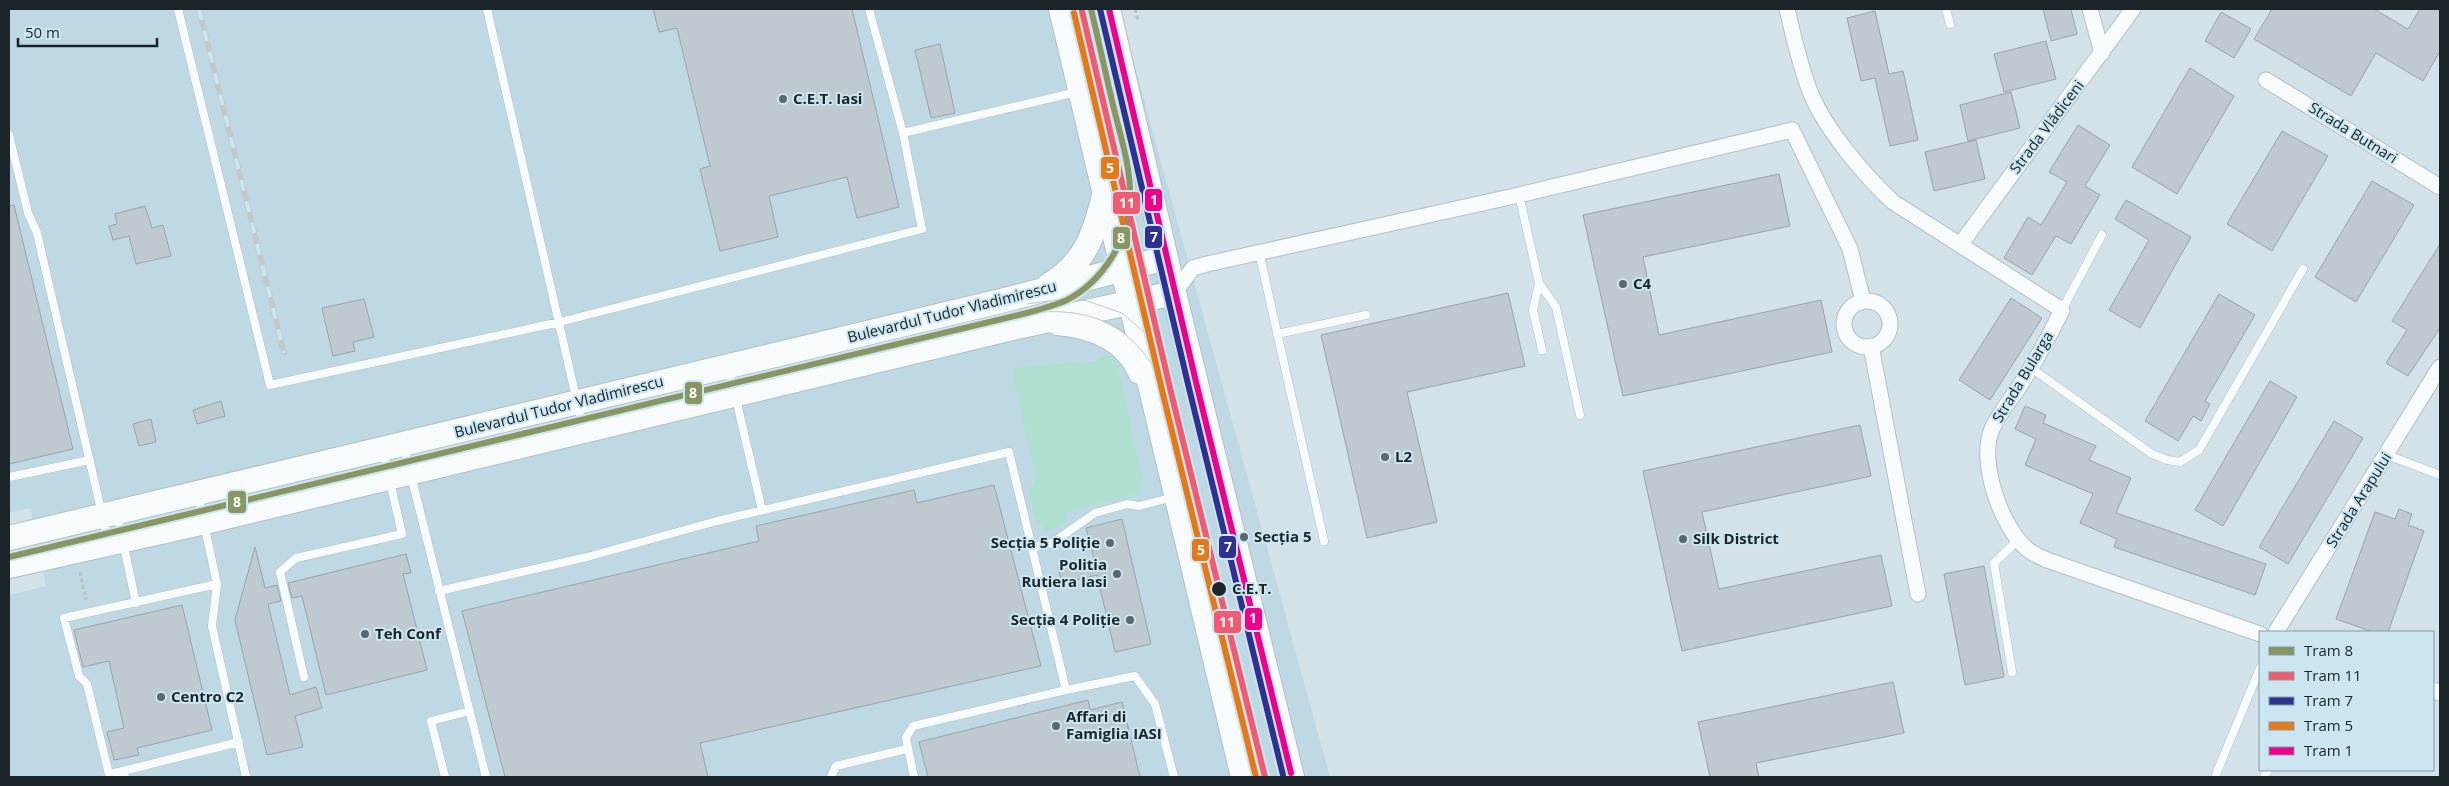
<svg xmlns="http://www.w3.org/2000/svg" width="2449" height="786" viewBox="0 0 2449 786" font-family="'Open Sans',sans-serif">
	<rect width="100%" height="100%" fill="#d3e2e9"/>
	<path fill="#bfd9e4" d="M9 9H1119L1330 777H9V595L46 586 30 508 9 513Z"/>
	<path fill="#afdfcf" d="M1108 355 1116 358 1142 479 1139 496 1131 495 1065 513 1064 525 1047 531 1034 517 1029 489 1036 478 1013 377V368L1095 361Z"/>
	<path fill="#bfc9d0" stroke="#9aa3aa" d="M653 9H852L899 207 857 218 847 177 769 196 778 237 720 251 700 169 710 166 677 28 659 32Z
		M2043 9H2071L2077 34 2051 41Z
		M2272 9H2374L2408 29 2420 9H2440V51L2423 81 2376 53 2351 96 2254 39Z
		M1875 11 1889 74 1903 71 1918 140 1890 146 1875 78 1861 81 1847 18Z
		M2221 12 2251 29 2234 58 2205 41Z
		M2046 41 2056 79 2004 92 1994 54Z
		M940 44 955 113 931 118 915 50Z
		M2190 68 2234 96 2177 194 2132 167Z
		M2011 92 2020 128 1968 141 1960 105Z
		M2078 125 2110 145 2085 186 2100 195 2071 244 2056 236 2032 275 2004 258 2028 217 2041 225 2067 182 2049 172Z
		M2282 131 2328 156 2272 251 2227 224Z
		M1976 140 1985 179 1934 191 1925 152Z
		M1779 174 1790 226 1643 257 1659 335 1821 300 1832 352 1623 396 1583 215Z
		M2372 181 2414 205 2356 302 2315 277Z
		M2126 200 2191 237 2140 328 2109 310 2149 240 2115 219Z
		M14 205 73 449 9 464V206Z
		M145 206 152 228 163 225 171 256 136 264 129 236 113 240 109 226 117 224 115 214Z
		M2440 244V328L2408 376 2386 363 2407 330 2392 321Z
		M1508 293 1525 366 1407 392 1437 522 1367 538 1321 335Z
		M2219 294 2255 315 2205 401 2210 404 2201 421 2193 416 2178 441 2145 421Z
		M2011 298 2042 318 1990 400 1959 380Z
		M364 299 374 337 353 342 355 351 333 356 322 308Z
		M2270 381 2297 397 2223 526 2195 510Z
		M221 401 225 416 197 424 193 410Z
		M2025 406 2046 415 2043 423 2096 446 2089 460 2131 478 2116 513 2266 564 2255 595 2114 547 2117 539 2080 523 2093 494 2025 465 2036 439 2015 429Z
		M151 419 156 442 139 446 133 424Z
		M2334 421 2363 438 2288 564 2259 547Z
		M1860 425 1871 476 1702 512 1719 589 1881 555 1892 606 1682 651 1643 471Z
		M994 485 1041 666 700 743 708 777H505L462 611 759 541 756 526 914 490 917 503Z
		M2399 509 2412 514 2408 525 2424 531 2388 632H2373L2336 619 2375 512 2395 519Z
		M1122 519 1151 644 1115 652 1097 575 1062 583 1058 567 1094 559 1086 528Z
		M255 547 265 588 277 585 281 601 268 604 290 695 316 687 322 708 295 716 303 747 267 755 235 620Z
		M406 554 411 573 403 574 427 670 326 695 302 596 292 598 288 583Z
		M1984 566 2004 677 1965 685 1944 574Z
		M182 605 212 730 137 748 139 755 114 760 107 732 124 728 109 661 83 667 74 630Z
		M1893 682 1904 733 1756 763 1759 777H1710L1698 722Z
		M1088 700 1090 710 1122 702 1140 777H928L919 742Z"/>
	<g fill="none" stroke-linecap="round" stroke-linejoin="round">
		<defs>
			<path id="service" d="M178 9 270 385 560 322 922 229 903 133 869 9
				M487 9 583 428
				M1946 9 1950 24
				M903 133 1077 92
				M9 135 28 213 37 233 108 540
				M1519 195 1539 283 1533 310 1542 350
				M1259 252 1324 541
				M1539 283 1556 307 1580 415
				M2062 310 2102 235
				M1277 334 1366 315
				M2031 368 2152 454 2167 460 2180 462 2199 450 2303 269
				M729 369 762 510
				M404 447 486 777
				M2387 455 2440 475
				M9 477 90 460
				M198 496 217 584 212 626 246 777
				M117 514 136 603
				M1031 548 1052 543 1095 513 1127 504 1139 506 1174 497
				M439 591 587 557 717 521 1009 452 1066 690 1135 676 1155 704 1174 777
				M2012 672 1994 563 2019 539
				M304 677 280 572 296 558 402 534 383 451
				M123 771 109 774 87 684 79 676 64 618 217 584
				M125 777 123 771 239 742
				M445 777 431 721 470 711
				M831 777 836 766 907 749
				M914 777 906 738 913 726 1066 690
				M2215 777 2260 668
				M2264 777 2268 770"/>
			<path id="minor" d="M1787 9C1794 38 1800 67 1811 94 1826 130 1865 176 1893 202L2062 310C2050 335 2036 360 2021 384 2012 398 1999 413 1992 429 1978 461 2001 527 2027 549 2033 554 2041 557 2047 560L2260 634
				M2090 9 2102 53
				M2266 80 2440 187
				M1960 245 2133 9
				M1174 293 1193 268 1207 264 1519 195 1792 130 1850 249 1863 301
				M1844 324a23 23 0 1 1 46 0a23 23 0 1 1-46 0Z
				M1871 346 1918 594
				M2276 632 2440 367
				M2433 690 2440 693"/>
			<path id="primary" d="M1061 9 1243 777
				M1108 9 1174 293 1292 777
				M1049 285C1085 264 1095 233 1104 195
				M1058 323C1092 326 1126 339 1140 372
				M9 538 1001 301 1166 258
				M9 566 205 522 1008 329 1174 293"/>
		</defs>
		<use href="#service" stroke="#b4bfc4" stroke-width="9"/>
		<use href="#minor" stroke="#b4bfc4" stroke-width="17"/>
		<use href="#primary" stroke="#b4bfc4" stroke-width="26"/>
		<path stroke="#bdc2c4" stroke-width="3" stroke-dasharray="4 2.5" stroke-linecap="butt" d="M1135 9 1138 21
			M80 572 86 600"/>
		<use href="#service" stroke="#f8fbfc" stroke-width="8"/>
		<use href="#minor" stroke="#f8fbfc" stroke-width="15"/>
		<use href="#primary" stroke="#f8fbfc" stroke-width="24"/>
		<path stroke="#c3c8ca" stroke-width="1" d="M1027 304 1070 298 1087 301 1122 313 1159 345 1179 386
			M1027 313C1106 304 1146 336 1173 408"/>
		<defs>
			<path id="rail" d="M199 9 284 353"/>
		</defs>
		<use href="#rail" stroke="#c3c8ca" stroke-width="5.5"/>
		<use href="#rail" stroke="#cbe6f1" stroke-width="4" stroke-dasharray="11" stroke-linecap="butt"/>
		<defs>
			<path id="tram-1" d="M9 557 1027 313C1040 309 1054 306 1067 300 1103 281 1129 240 1130 198 1131 168 1121 138 1114 109 1106 76 1099 42 1091 9"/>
			<path id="tram-2" d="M1082 11 1170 388 1265 777"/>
			<path id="tram-3" d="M1100 9 1188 384 1283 775"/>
			<path id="tram-4" d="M1074 13 1162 390 1256 777"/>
			<path id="tram-5" d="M1109 9 1196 382 1291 773"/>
		</defs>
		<use href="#tram-1" stroke="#cbe6f1" stroke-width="10"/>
		<use href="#tram-2" stroke="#cbe6f1" stroke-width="10"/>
		<use href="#tram-3" stroke="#cbe6f1" stroke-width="10"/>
		<use href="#tram-4" stroke="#cbe6f1" stroke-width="10"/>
		<use href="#tram-5" stroke="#cbe6f1" stroke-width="10"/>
		<use href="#tram-1" stroke="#899662" stroke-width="6"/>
		<use href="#tram-2" stroke="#f05b72" stroke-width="6"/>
		<use href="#tram-3" stroke="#2e3092" stroke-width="6"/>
		<use href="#tram-4" stroke="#e77817" stroke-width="6"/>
		<use href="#tram-5" stroke="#ec008c" stroke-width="6"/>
	</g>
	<g fill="#5b676c" stroke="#cbe6f1" stroke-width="2">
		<circle cx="783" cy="99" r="5"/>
		<circle cx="1623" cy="284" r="5"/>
		<circle cx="1385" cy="457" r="5"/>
		<circle cx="1244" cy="537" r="5"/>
		<circle cx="1683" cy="539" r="5"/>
		<circle cx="1110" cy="543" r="5"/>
		<circle cx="1117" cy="574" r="5"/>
		<circle cx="1130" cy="620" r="5"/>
		<circle cx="365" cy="634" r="5"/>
		<circle cx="161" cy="697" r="5"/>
		<circle cx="1056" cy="726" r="5"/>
	</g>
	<circle fill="#1b2529" stroke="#cbe6f1" stroke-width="2" cx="1219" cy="589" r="8"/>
	<g text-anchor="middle" stroke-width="4" stroke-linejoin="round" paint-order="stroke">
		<g font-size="15" font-weight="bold" fill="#1b2529" stroke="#cbe6f1" text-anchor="start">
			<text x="793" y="104">C.E.T. Iasi</text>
			<text x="1633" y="289">C4</text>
			<text x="1395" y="462">L2</text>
			<text x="1254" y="542">Secția 5</text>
			<text x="1693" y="544">Silk District</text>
			<text x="1100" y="548" text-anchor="end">Secția 5 Poliție</text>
			<text x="1107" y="570" text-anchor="end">Politia<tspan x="1107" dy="17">Rutiera Iasi</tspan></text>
			<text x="1120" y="625" text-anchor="end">Secția 4 Poliție</text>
			<text x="375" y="639">Teh Conf</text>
			<text x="171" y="702">Centro C2</text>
			<text x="1066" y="722">Affari di<tspan x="1066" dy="17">Famiglia IASI</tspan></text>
		</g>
		<g font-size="15" fill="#1b2529" stroke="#cbe6f1">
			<text transform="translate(2047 127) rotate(-53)" y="5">Strada Vlădiceni</text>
			<text transform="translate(2353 133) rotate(32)" y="5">Strada Butnari</text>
			<text transform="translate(952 312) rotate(-14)" y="5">Bulevardul Tudor Vladimirescu</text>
			<text transform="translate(2023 377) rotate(-59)" y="5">Strada Bularga</text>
			<text transform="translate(559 407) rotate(-14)" y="5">Bulevardul Tudor Vladimirescu</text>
			<text transform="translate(2359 500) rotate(-58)" y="5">Strada Arapului</text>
		</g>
		<g font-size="15" font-weight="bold" fill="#1b2529" stroke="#cbe6f1" text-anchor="start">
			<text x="1232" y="594">C.E.T.</text>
		</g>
	</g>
	<g stroke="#cbe6f1" stroke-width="2">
		<rect x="1100" y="156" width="20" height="24" rx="5" fill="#e77817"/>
		<rect x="1144" y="188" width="19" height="24" rx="5" fill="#ec008c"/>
		<rect x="1112" y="191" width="29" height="24" rx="5" fill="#f05b72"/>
		<rect x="1144" y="225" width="19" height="24" rx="5" fill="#2e3092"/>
		<rect x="1112" y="226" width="19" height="24" rx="5" fill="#899662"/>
		<rect x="684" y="381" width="19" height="24" rx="5" fill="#899662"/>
		<rect x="227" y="490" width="20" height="24" rx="5" fill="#899662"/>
		<rect x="1218" y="535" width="19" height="24" rx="5" fill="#2e3092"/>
		<rect x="1191" y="538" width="19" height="24" rx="5" fill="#e77817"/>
		<rect x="1244" y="607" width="19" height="24" rx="5" fill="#ec008c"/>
		<rect x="1213" y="610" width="29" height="24" rx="5" fill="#f05b72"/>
	</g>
	<g font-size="14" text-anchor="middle" font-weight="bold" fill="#fff">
		<text x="1110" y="173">5</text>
		<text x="1154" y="205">1</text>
		<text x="1127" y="208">11</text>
		<text x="1154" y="242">7</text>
		<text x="1121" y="243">8</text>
		<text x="693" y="398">8</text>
		<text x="237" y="507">8</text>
		<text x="1228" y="552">7</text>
		<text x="1201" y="555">5</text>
		<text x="1253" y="623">1</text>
		<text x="1227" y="627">11</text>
	</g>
	<rect width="2449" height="786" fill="none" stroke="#1b2529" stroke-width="20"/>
	<rect x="2259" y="631" width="175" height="140" fill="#cbe6f1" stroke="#8599a1"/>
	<rect x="2269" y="647" width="25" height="8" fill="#899662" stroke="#8599a1"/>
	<text x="2304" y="656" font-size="15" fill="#1b2529">Tram 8</text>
	<rect x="2269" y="672" width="25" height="8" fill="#f05b72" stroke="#8599a1"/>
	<text x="2304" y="681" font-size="15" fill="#1b2529">Tram 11</text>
	<rect x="2269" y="697" width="25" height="8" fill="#2e3092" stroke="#8599a1"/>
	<text x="2304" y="706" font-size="15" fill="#1b2529">Tram 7</text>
	<rect x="2269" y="722" width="25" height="8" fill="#e77817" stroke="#8599a1"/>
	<text x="2304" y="731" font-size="15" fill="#1b2529">Tram 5</text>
	<rect x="2269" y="747" width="25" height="8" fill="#ec008c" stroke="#8599a1"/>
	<text x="2304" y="756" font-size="15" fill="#1b2529">Tram 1</text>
	<path d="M18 38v8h139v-8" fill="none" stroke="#1b2529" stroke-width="2.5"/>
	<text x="25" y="38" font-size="15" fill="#1b2529" stroke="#cbe6f1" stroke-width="4" paint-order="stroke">50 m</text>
</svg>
